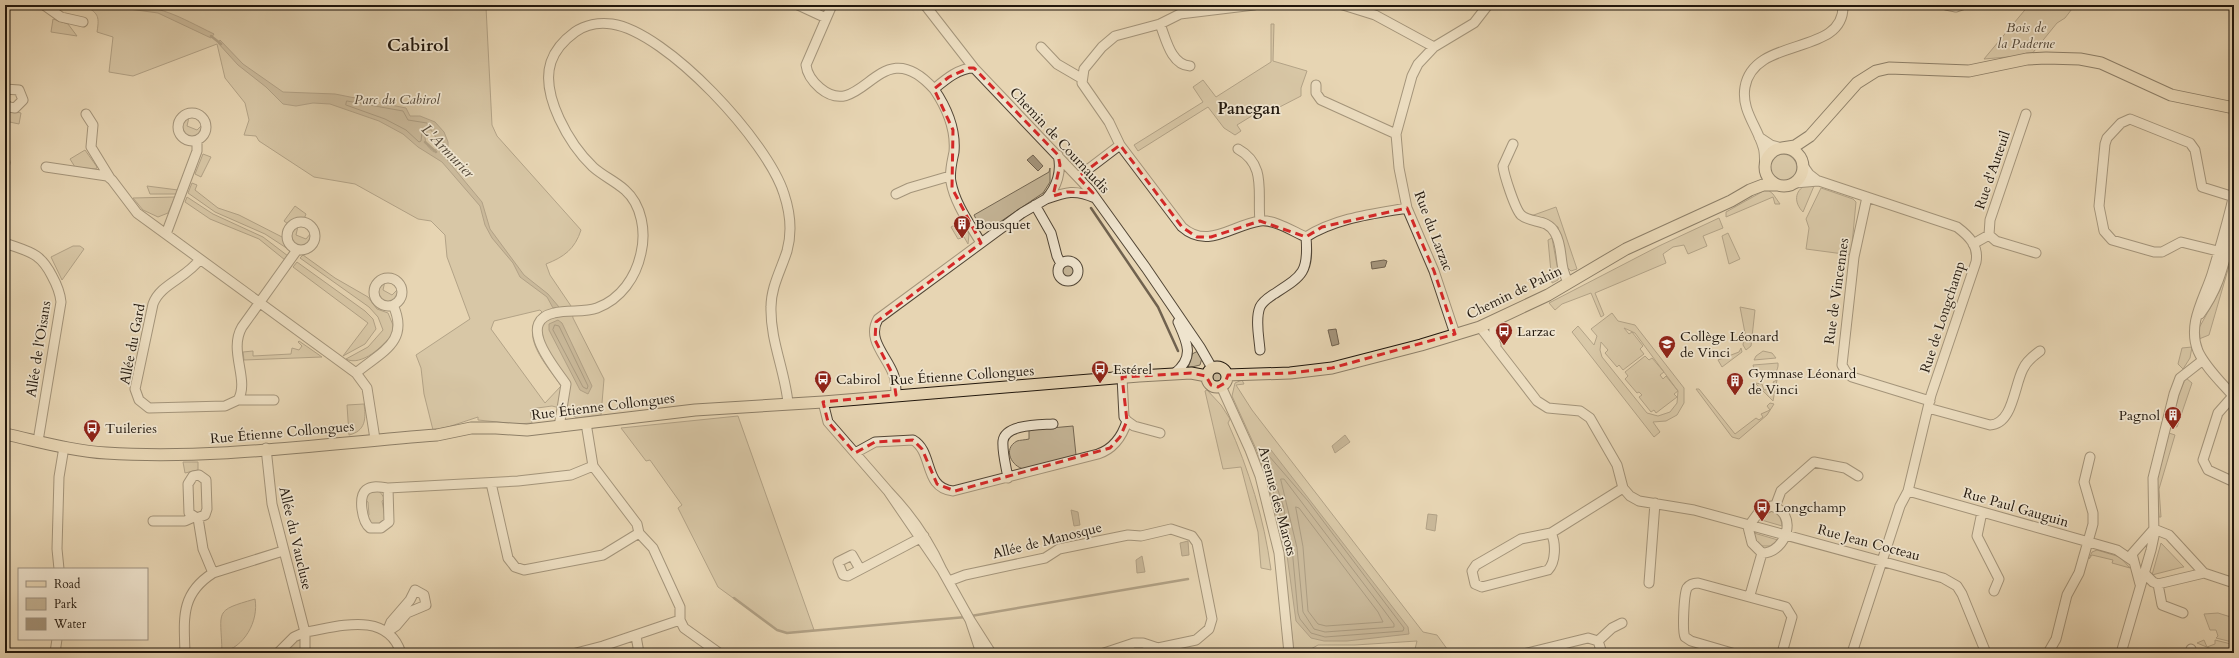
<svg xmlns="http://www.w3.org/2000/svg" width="2239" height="658" viewBox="0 0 2239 658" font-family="Cardo,serif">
	<rect width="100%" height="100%" fill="#e7d5b3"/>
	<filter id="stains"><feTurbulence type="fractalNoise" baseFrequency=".005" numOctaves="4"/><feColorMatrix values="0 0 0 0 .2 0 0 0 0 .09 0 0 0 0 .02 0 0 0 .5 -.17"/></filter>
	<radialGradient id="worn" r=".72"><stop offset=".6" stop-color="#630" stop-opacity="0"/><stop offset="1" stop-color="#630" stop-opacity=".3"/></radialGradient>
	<path fill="#c5b597" stroke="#736652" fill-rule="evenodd" d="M85 5H491L486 7 492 125 497 136 581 230C575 249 564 257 546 264L550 275 571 306 573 318 604 379 601 415 577 418 572 415 568 410 552 406 530 409 532 423 517 424 478 420V417L448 427 433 430 424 394 421 368 416 355 470 319 447 257 445 235 431 221 418 219 355 184 314 177 259 141 256 136 244 135 249 120 245 103 225 78 217 44 133 76 109 72 113 37 97 32C100 14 97 14 85 5ZM540 310 542 312C517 335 547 365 561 386L545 403 491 329 494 321Z
		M2029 5H2075L2065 18 2057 23 2031 55 1984 59Z
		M53 19 68 24 77 36 51 32Z
		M1271 24H1274L1273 61 1307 71 1301 88V96L1268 113 1263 109 1237 125 1241 131 1235 135 1224 128 1208 107 1138 151 1134 145 1203 102 1193 87 1203 80 1216 97 1271 62Z
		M5 109 21 113 19 124 5 121Z
		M189 117 187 126 197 130 203 124 201 133 195 138 187 136 182 130 183 122Z
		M85 150 97 167 96 169 75 167 70 159Z
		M203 154 211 157 201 177 195 174Z
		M1769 168a14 14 0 1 1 28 0a14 14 0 1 1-28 0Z
		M1050 168V182L1043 193 991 228 979 225 974 215 1049 172Z
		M192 183 197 185 195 190 218 208 239 215 284 238 288 249 265 234 215 212 188 193Z
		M1806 185 1814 186 1803 212C1794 203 1794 191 1806 185Z
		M147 186 178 190 176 194H150Z
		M1821 188 1853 199 1856 202 1851 255 1806 249 1809 228 1806 219Z
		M1767 189 1773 194 1780 204H1775L1773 197 1726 217V212Z
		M175 197 168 213 158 217 143 210 133 198Z
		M187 197 213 214 263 237 288 256 285 260 259 239 210 219 185 202Z
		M295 206 306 214 304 219H295L288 224 284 221Z
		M1556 207 1577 269 1571 271 1566 266 1558 227 1544 218 1531 216Z
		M1719 218 1723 228 1703 236 1707 246 1688 254 1684 245 1673 247 1663 254 1666 263 1595 293 1604 315 1601 317 1591 293 1562 304 1555 310 1549 303 1659 246Z
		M962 221 969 234 968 244 964 237 958 239 951 227Z
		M298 226 296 235 306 239 311 233 310 241 304 246H296L291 239 292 231Z
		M1728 233 1740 259 1729 264 1722 236Z
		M1552 238 1559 276 1558 280 1552 283 1548 240Z
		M73 246H80L84 249 62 280 51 257Z
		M303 255 335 278 368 297 377 309 388 313 393 325 392 334C384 346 361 367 346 359L368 347 383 330 378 317 369 307 300 258Z
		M297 262 365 311 373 319 376 329 365 344 343 356 368 323 293 267Z
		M1062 271a6 6 0 1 1 12 0a6 6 0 1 1-12 0Z
		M2229 266 2209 335 2199 339V328L2220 290 2227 267Z
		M385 281 383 290 392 295 398 289 397 297 390 302 382 301 377 295 378 286Z
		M1740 307 1755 310 1751 346 1746 350 1743 345 1745 333Z
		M1612 313 1618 321 1635 325 1684 388V403L1677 415 1666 421 1653 422 1660 432 1654 437 1572 332 1578 326 1594 345 1597 336 1591 329ZM1624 328 1635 333 1678 391 1666 376 1663 379 1660 375 1664 372 1652 358 1649 360 1645 356 1625 372 1628 376 1625 379 1637 393 1639 392 1642 395 1639 397 1651 412 1654 410 1656 413 1677 397 1674 394 1678 391 1677 403 1670 412 1658 416 1647 413 1602 357 1600 350 1601 342 1608 350 1605 353 1617 367 1619 365 1623 370 1644 354 1640 349 1643 346 1632 332 1629 334Z
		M299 341 322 357 244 360 243 352 253 351V356L291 354 292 348 299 350 302 346 298 342Z
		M2192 347 2190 358 2183 369 2178 364 2182 348Z
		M1741 348 1742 352 1722 367 1718 360 1739 352Z
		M1198 351 1202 358 1200 365 1188 368 1192 354Z
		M1763 351 1772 353 1776 358 1754 360 1756 356Z
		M1778 363C1780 379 1755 381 1753 365Z
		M1211 377a6 6 0 1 1 12 0a6 6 0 1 1-12 0Z
		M2186 378 2192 383 2177 427 2171 426 2180 390Z
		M1242 380 1244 384 1236 385 1252 410 1423 632 1437 635 1450 653H1414L1417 641 1355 645H1318L1304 653H1294L1281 534 1267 480 1257 451 1232 396 1235 383Z
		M1777 380 1773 401 1755 383 1762 384 1764 390 1776 388 1773 382Z
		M1696 389H1699L1735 434 1756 418 1759 420 1763 417 1761 414 1770 410 1767 406 1770 403 1774 404 1767 415 1739 439 1732 437Z
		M1207 390 1221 405 1230 419 1228 423C1249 470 1264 518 1271 570L1261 568 1258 532 1241 467 1223 469 1205 391Z
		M364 404C366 418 366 431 349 435L347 405Z
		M738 416 814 630 787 633 777 630 718 587 678 508 682 505 650 460 646 461 621 428Z
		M1073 426 1076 455 1024 469C1012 467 1002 449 1017 441 1020 440 1025 440 1029 439V430Z
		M2169 433 2175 435 2159 489 2161 517H2159L2156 484Z
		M183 462H198V470L185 473Z
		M376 490 380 492 385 499 382 501 386 522 373 526 366 517 369 515 368 502 365 500 366 494Z
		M1769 511C1778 512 1781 517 1782 526L1758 519Z
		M1754 533 1778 540 1770 546H1761L1755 540Z
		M2161 543 2184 567H2183L2152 575Z
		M2097 550 2120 557 2130 568 2112 563 2113 560 2092 555 2089 559 2092 552Z
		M255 599C259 621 244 648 222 652 221 610 213 611 255 599Z
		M2218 613 2234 618V653H2221L2197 643 2204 640 2207 647 2215 644V640L2231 644 2232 642 2216 638 2218 636 2216 630H2210L2204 614Z
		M296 639H301L303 653H283Z"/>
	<path fill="#a4947b" stroke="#70624f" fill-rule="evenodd" d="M119 5C162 5 177 16 214 34L211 38 158 13 129 9Z
		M220 40 243 64 283 92 335 94 406 108 410 116H420L435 122 444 132 448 142V161L482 202 490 229 524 275 548 294 559 307 553 308 547 297 520 277 513 263 492 238 485 225 480 206 442 162 418 147 403 134 379 121 330 104 313 103 296 106 283 104 266 87 238 65 218 43ZM428 130H431L440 144 434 152C426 147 422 137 428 130Z
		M1033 155 1043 166 1038 171 1027 160Z
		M1384 260 1387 261 1385 267 1372 269 1371 262Z
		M558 320 562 323 592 386 588 394 580 390 549 330V324Z
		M1336 329 1339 344 1332 346 1328 330Z
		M1345 435 1350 442 1335 453 1332 446Z
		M1266 450H1271L1408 627 1409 634 1347 641H1324L1311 638 1296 621 1283 526 1262 453Z
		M1071 510 1078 512 1080 525 1074 526Z
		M1428 514 1437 515 1435 531 1426 529Z
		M1188 541 1189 555 1182 556 1180 543Z
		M1142 556 1145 572 1137 573 1136 560Z"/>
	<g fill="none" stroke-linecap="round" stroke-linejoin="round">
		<path stroke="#625644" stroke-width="1" d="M347 101 403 111 408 120 427 123 428 125 422 132 421 141 419 142 406 130 385 119 346 105Z
			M555 325 559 326 588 386 587 389 583 387 553 330Z
			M1269 456 1308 501 1404 628 1403 631 1325 637 1311 633 1300 619 1298 613 1292 548 1283 505 1270 467Z
			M1281 479H1284L1383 609 1394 624V627L1325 632 1314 629 1303 612 1297 548Z
			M1296 507 1299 508 1378 612 1383 622 1326 626 1318 624 1308 611 1303 547Z"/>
		<path stroke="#70624f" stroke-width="2.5" d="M211 36 221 44
			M425 142 436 152
			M1091 208 1158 307 1178 351
			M734 598 777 630 787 633 966 617
			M971 616 1188 579"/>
		<defs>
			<path id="minor" d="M44 5 61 17 83 22
				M798 5 826 18
				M832 5 806 65C807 74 813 82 820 88 863 124 879 28 934 89 946 79 959 68 974 68
				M925 5 974 68 1089 189 1146 268 1200 347 1212 368
				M1254 5 1180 14 1160 24 1115 36 1102 47 1084 69 1082 83 1109 122 1120 145 1182 227C1208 250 1232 225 1260 221 1274 219 1294 232 1306 237
				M1343 5 1375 15 1434 47
				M1946 5 1956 7 1962 5
				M1160 24C1166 39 1171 65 1190 66
				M1041 47 1057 64 1081 78
				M1316 85V93L1321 100 1396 134
				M5 89 19 90 23 100 15 108 9 107 5 104
				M934 89C947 108 956 129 954 152 952 162 949 173 951 182 955 204 970 224 981 243
				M178 127a14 14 0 1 1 28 0a14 14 0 1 1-28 0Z
				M86 114 93 125 91 147 110 178
				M1759 137 1771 145 1782 148
				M1513 144 1503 166C1504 175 1515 209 1521 215 1532 224 1547 218 1555 233 1564 248 1558 267 1569 283
				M1238 149C1267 165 1257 193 1260 221
				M1058 155C1062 171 1057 187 1046 199 1066 192 1075 189 1095 198
				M5 163V162
				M1802 164 1809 174 1818 181
				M1765 165C1764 159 1765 152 1763 147 1757 126 1741 110 1745 87 1754 35 1845 57 1843 5
				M46 167 107 176 112 180 137 213 356 373 367 388 375 439
				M1078 177 1120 145
				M1819 181 1957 227C1969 236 1979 246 1976 262L1931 395 1908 491 1900 506 1852 653
				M1795 183 1818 181
				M896 194 909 188 950 176
				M2234 194C2228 221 2220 248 2212 274 2204 299 2187 324 2198 351 2205 367 2222 383 2234 397
				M1867 197 1854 257 1842 365 1846 372 1852 377 1930 401
				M2234 197 2202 187 2195 150 2190 143 2130 119 2121 123 2107 138 2105 144 2099 206 2104 231 2112 240 2154 252H2162L2181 242 2234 255
				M1035 205 1051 233 1057 256 1061 264
				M287 236a14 14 0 1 1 28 0a14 14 0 1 1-28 0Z
				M166 234 197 151V141
				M1989 235 1996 241 2036 253
				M1306 237C1336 218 1372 214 1407 208
				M5 243C29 252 40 252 52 276 57 285 60 292 61 302L38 441
				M1973 244 1989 235 1990 220 2026 114
				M200 259C187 278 160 284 153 304L135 389 139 400 149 408 225 406 238 400C250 380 228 351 242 327L297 250
				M1058 271a10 10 0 1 1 20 0a10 10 0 1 1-20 0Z
				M374 292a14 14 0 1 1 28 0a14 14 0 1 1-28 0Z
				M2200 314C2222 284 2224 259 2234 225
				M1492 321C1496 328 1492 337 1496 345
				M1480 327 1537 401 1548 408 1580 411 1590 418 1617 465 1623 488 1630 496 1639 501 1694 510 1943 578 1957 586 1962 594 1986 653
				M1455 334 1434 271 1407 208 1399 168 1396 134 1412 76 1418 64 1434 47 1474 23 1488 5
				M1260 350C1259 337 1255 319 1260 307 1263 301 1268 298 1274 294 1302 276 1309 273 1306 237
				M356 373C381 352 410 342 393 305
				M1175 373C1195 357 1187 342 1178 322
				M1221 386 1250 450 1260 476 1279 553 1289 653
				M896 395C896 389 896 382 894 376 888 357 866 340 878 319L1022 213 1046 199
				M2233 396 2218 413 2203 460 2208 470 2234 482
				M238 400H274
				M823 402 828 422 888 491
				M1928 408 1990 425C2013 424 2014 386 2023 369 2026 362 2033 356 2040 351
				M1127 421 1134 426 1160 433
				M586 423 593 466 637 524 639 533 653 548 680 607V620L684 628 719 653
				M559 427 566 384C555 368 515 322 554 313 568 309 584 313 597 308 621 299 636 277 641 253 646 232 642 205 625 190 615 181 603 176 593 167 570 145 540 95 551 62 555 50 564 40 575 32 585 25 599 22 612 24 667 32 768 142 784 194 790 212 792 233 787 251 781 270 771 287 771 307 770 340 785 371 788 403
				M266 448 272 504 305 632C338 627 387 610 401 653
				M855 453 875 442 913 440C934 452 923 488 953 491L1098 454C1113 449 1122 437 1127 421L1124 417 1122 377
				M199 475 206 480 207 509 205 515 197 518 189 513 188 484 193 476Z
				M1008 478C1006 466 1002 452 1003 441 1005 424 1040 425 1053 424
				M491 483 508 558 515 567 524 570 603 555 639 533
				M388 488 389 522 381 528H370C362 522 358 497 366 490 372 485 381 487 388 488L518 481 571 475 593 466
				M1908 491 2117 550 2133 561
				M1771 506C1799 512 1787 553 1762 553L1752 543 1748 527 1759 512Z
				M1775 507 1781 491 1814 462 1845 468 1858 476
				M1982 512 1977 536 1999 579 1994 591
				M198 518 203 549 213 573 283 551
				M153 521H185L194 517
				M2154 529 2169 535 2204 573 2234 583
				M1551 533C1556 543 1556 562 1548 570L1482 587 1475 584 1472 571 1476 565 1521 539 1551 533 1623 488
				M59 569 57 549 59 477 64 447
				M860 569 852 555 838 562 843 575 848 576 924 536
				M942 570C928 539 911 515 888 491L942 570 970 620
				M2145 574 2153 582 2158 584 2204 573
				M949 581 965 575 1045 558 1059 549 1128 535 1141 536 1171 529 1192 536 1197 543 1212 619 1209 629 1196 640 1158 648 1143 643H1134L1104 653
				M1649 583 1655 503
				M2140 584 2132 554 2154 529
				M2158 584 2162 605 2183 613
				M415 590 424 595 426 605 407 613 396 626 387 632 391 622 410 600Z
				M1750 595 1762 553
				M636 636 639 653
				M1598 641 1612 628 1622 623
				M55 653 57 639
				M185 653C184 619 180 594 213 573
				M278 653 294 637 305 632V653
				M576 653 603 646 680 620
				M981 653 970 620 991 653
				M1527 653 1588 638 1598 641 1602 653
				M1732 653 1691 641 1685 637C1682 631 1684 594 1687 588 1690 584 1694 583 1698 583L1786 607 1792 617 1782 653
				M2048 653 2056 639 2067 595 2079 573 2093 524V513L2084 482 2090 457
				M2121 653 2151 550 2154 536 2153 478 2174 394 2180 378 2203 360
				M2190 653 2191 649"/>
			<path id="major" d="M1782 148 1795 146 1810 136 1857 83 1876 71 1889 68 1969 71 2027 59 2046 58 2080 59 2101 63 2171 95 2234 108
				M1765 167a19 19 0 1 1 38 0a19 19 0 1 1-38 0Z
				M1207 377a10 10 0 1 1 20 0a10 10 0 1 1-20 0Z
				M1227 375 1290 373 1332 368 1421 345 1480 327 1548 295 1626 249 1731 201 1750 190 1763 185H1776
				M5 434C38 441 72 451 106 453 216 460 328 443 437 435L471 428H496L527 430 695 410 823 402 1139 376 1191 373 1207 376"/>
		</defs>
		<use href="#minor" stroke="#524636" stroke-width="11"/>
		<use href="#major" stroke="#21170d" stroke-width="13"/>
		<use href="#minor" stroke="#efe4ce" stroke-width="9"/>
		<use href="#major" stroke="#e7d5b3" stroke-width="11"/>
	</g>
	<path d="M0 0H2239V658H0ZM969 68H974L1058 155 1060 165 1053 196 1067 192 1093 193 1078 177 1120 145 1182 227 1197 237H1211L1260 221 1306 237 1322 227 1407 208 1434 271 1455 334 1332 368 1290 373 1228 375 1225 383 1218 387 1211 385 1206 376 1191 373 1122 377 1127 421 1120 437 1110 448 955 491 937 484 922 449 913 440 875 442 855 453 828 422 823 402 896 395 893 375 875 340 876 322 981 243 952 188 953 130 934 89 949 77Z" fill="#e7d5b3" fill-opacity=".55" fill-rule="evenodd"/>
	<path fill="none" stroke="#d62828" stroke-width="3" stroke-dasharray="8 5" stroke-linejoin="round" d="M969 68H974L1058 155 1060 165 1053 196 1067 192 1093 193 1078 177 1120 145 1182 227 1197 237H1211L1260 221 1306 237 1322 227 1407 208 1434 271 1455 334 1332 368 1290 373 1228 375 1225 383 1218 387 1211 385 1206 376 1191 373 1122 377 1127 421 1120 437 1110 448 955 491 937 484 922 449 913 440 875 442 855 453 828 422 823 402 896 395 893 375 875 340 876 322 981 243 952 188 953 130 934 89 949 77Z"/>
	<defs>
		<symbol id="building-pin" viewBox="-11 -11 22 30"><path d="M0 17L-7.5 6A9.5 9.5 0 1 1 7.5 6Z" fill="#8f2418" stroke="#efe4ce"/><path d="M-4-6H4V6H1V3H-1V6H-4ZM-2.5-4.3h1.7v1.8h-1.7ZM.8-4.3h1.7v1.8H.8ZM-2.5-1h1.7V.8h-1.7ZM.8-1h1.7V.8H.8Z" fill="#fff"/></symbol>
		<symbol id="bus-pin" viewBox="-11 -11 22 30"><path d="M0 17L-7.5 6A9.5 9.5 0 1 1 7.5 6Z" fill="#8f2418" stroke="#efe4ce"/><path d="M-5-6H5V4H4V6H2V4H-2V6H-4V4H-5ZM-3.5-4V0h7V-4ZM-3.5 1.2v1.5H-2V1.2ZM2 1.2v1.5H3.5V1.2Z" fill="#fff"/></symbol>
		<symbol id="school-pin" viewBox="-11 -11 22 30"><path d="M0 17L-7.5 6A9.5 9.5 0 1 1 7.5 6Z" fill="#8f2418" stroke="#efe4ce"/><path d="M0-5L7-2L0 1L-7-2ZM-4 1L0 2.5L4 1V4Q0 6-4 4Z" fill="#fff"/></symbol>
	</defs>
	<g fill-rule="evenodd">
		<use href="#building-pin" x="952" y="214" width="20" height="27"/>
		<use href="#bus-pin" x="1494" y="321" width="20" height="27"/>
		<use href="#school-pin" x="1657" y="334" width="20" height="27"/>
		<use href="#bus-pin" x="1090" y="359" width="20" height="27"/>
		<use href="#bus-pin" x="813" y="369" width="20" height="27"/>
		<use href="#building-pin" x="1725" y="371" width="20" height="27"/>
		<use href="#building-pin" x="2163" y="405" width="20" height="27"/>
		<use href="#bus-pin" x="82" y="418" width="20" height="27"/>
		<use href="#bus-pin" x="1752" y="497" width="20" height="27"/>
	</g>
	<g text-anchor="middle" stroke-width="3.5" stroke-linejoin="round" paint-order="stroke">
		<g font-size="14" font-style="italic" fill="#524636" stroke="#efe4ce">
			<text x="2026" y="32">Bois de<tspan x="2026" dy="16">la Paderne</tspan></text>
			<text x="397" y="104">Parc du Cabirol</text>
		</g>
		<g font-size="14" fill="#21170d" stroke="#efe4ce">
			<text transform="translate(1060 140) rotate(47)" y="5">Chemin de Cournaudis</text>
			<text transform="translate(1992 170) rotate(-71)" y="5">Rue d'Auteuil</text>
			<text transform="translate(1434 231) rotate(69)" y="5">Rue du Larzac</text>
			<text transform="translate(1836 291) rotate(-82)" y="5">Rue de Vincennes</text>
			<text transform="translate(1514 292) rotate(-26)" y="5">Chemin de Pahin</text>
			<text transform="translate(1942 317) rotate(-72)" y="5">Rue de Longchamp</text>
			<text transform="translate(132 344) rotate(-79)" y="5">Allée du Gard</text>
			<text transform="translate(38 349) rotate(-81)" y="5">Allée de l'Oisans</text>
			<text transform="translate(962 375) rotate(-4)" y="5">Rue Étienne Collongues</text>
			<text transform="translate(603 406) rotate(-7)" y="5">Rue Étienne Collongues</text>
			<text transform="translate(282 432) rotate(-5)" y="5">Rue Étienne Collongues</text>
			<text transform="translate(1278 501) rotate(75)" y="5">Avenue des Marots</text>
			<text transform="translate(2016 507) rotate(16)" y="5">Rue Paul Gauguin</text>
			<text transform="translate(296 538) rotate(77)" y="5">Allée du Vaucluse</text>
			<text transform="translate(1047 540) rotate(-14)" y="5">Allée de Manosque</text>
			<text transform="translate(1869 542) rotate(15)" y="5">Rue Jean Cocteau</text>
		</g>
		<g font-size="14" fill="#21170d" stroke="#efe4ce" text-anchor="start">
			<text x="975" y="229">Bousquet</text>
			<text x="1517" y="336">Larzac</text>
			<text x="1680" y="341">Collège Léonard<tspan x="1680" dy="16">de Vinci</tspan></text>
			<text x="1113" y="374">Estérel</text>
			<text x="1748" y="378">Gymnase Léonard<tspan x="1748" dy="16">de Vinci</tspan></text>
			<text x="836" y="384">Cabirol</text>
			<text x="2160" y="420" text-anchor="end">Pagnol</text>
			<text x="105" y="433">Tuileries</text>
			<text x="1775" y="512">Longchamp</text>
		</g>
		<g font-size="15" font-style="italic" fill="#554939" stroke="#efe4ce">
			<text transform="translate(448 151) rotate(46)" y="5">L'Armurier</text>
		</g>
		<g font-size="16" font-weight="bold" fill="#21170d" stroke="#efe4ce">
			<text x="1249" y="114">Panegan</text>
		</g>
		<g font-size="18" font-weight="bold" fill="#21170d" stroke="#efe4ce">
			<text x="418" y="51">Cabirol</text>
		</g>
	</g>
	<rect width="2239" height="658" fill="none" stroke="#e7d5b3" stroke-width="20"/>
	<rect x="6" y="6" width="2227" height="646" fill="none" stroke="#21170d" stroke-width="2"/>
	<rect x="10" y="10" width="2219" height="638" fill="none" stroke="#21170d"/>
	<rect x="18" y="568" width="130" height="72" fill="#efe4ce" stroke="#9d9281"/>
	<rect x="26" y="581" width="20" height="6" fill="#e7d5b3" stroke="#9d9281"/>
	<text x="54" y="588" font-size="12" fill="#21170d">Road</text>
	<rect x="26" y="598" width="20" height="12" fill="#c5b597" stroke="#9d9281"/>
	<text x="54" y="608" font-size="12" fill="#21170d">Park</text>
	<rect x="26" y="618" width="20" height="12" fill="#a4947b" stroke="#9d9281"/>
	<text x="54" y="628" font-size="12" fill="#21170d">Water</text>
	<rect width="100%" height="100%" filter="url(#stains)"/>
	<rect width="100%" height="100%" fill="url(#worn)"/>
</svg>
